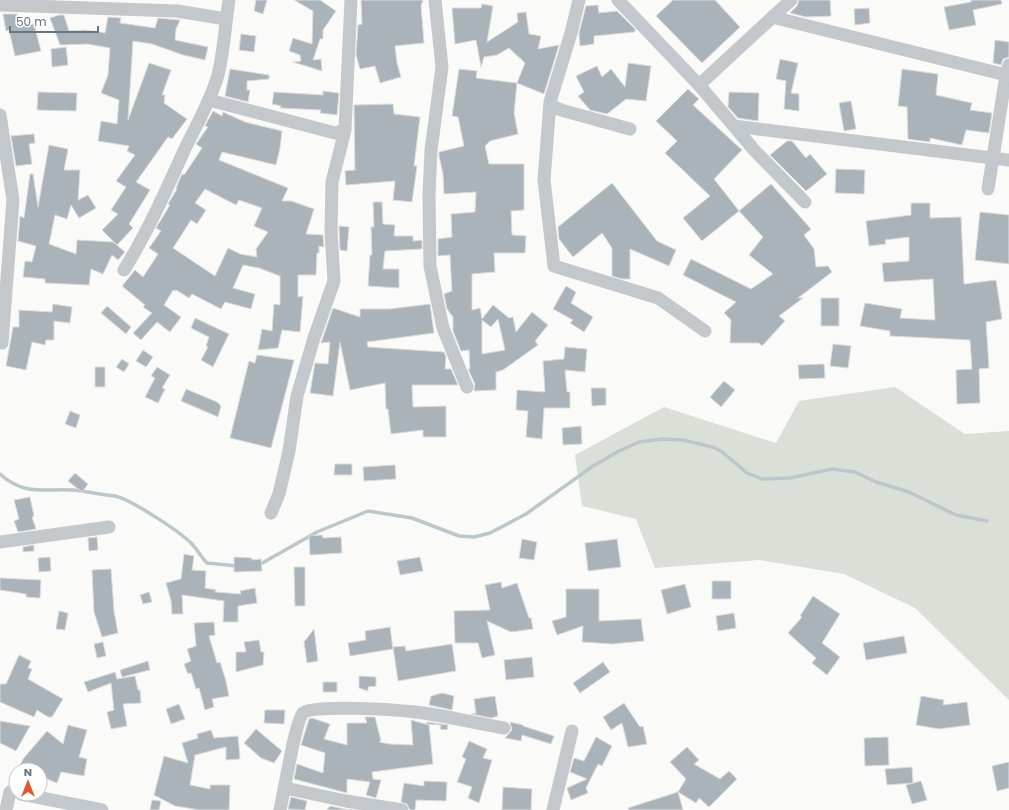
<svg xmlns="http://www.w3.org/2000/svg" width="1009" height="810" viewBox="0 0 1009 810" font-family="Poppins,sans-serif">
	<rect width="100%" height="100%" fill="#fafaf8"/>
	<path fill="#dadfd7" d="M895 387 965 434 1009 431V700L915 608 844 574 759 560 655 568 636 519 582 506 575 455 664 407 776 443 799 401Z"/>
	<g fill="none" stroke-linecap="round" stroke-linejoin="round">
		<path stroke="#bbc7cb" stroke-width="3.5" d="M0 474C27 499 50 486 82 491 93 493 104 495 115 496 130 499 179 531 191 543 197 549 201 557 207 563L237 566
			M257 566 317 532 368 511 412 518 459 536 474 537 490 533 526 514 593 466 619 451 639 442 662 439 683 440 712 447 721 451 747 473 762 479 790 478 832 469 855 472 876 482 909 492 956 515 987 521"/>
	</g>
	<path fill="#aab3b9" stroke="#dcdcda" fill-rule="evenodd" d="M256 0H267L263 14 254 11Z
		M294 0H320L336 11 323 30V39H320L313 60 321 59 322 71 293 62 301 61 300 55 289 51 293 38 312 44 313 11Z
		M361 0H423L421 6 424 43 395 46 397 63 401 77 380 83 375 66 360 69 356 55 358 25 362 24Z
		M673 0H715L740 27 702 63 656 16Z
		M799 0H830L831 16 806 17 790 13 797 6Z
		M971 0H1001L1002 4 973 10 976 25 949 30 944 7 971 2Z
		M482 4 493 6 487 42 518 22 517 13 526 12 529 34 541 36 538 49 559 45 544 94 517 83 525 63 509 48 497 55 484 57 481 67 476 40 455 44 452 8H481Z
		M598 5 599 13 617 11 635 29V32L594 36V44L580 46 579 33 586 6Z
		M869 8 870 23 855 25 854 9Z
		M3 14H17L18 24H34L41 51 15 56 9 30 6 31Z
		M59 15H64L69 31 85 30 105 33 108 17 121 18 120 23 155 28 158 18 180 20 176 29 175 40 208 47 205 60 183 55 152 44 133 41 128 120 149 63 171 70 162 95H165L164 103 187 119 172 139 168 137 136 182 150 190 129 224 133 228 117 245 102 230 118 214 111 210 126 187 116 181 135 155 127 151 129 146 98 141 101 121 117 124 119 100 101 93 108 75 110 48 88 44 60 45 50 18Z
		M241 34 256 36 254 52 239 50Z
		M995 40 1009 42V57L1003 59 1001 65 993 63Z
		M66 47 68 65 52 67 51 49Z
		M780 59 798 63 791 93 799 94V111L784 109 786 81 776 79Z
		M628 63 651 66 646 101 626 99 607 114 590 110 578 96 584 92 576 76 597 66 602 77 611 69 625 87Z
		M230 69 269 75V79L247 81V90H250L248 102 225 96Z
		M459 69 477 71 476 78 517 83 514 113 518 134 490 141 485 146 489 164H524V210L511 211 512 235 526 236 525 253H494L495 272 472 274V310L480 308 482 319 493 305 509 318 513 317 516 332 532 312 548 325 535 341 538 345 503 370 496 372V390L474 391 475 384 468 369H470L469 350 461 351 453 331V317L447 309 444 294 452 291 450 255 438 256V239L452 237 451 214 475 212 476 192 444 194 443 174 439 156V152L464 146 458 117 452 116ZM498 319 505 350 482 354V320L491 327Z
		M902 69 938 74 936 95 972 103 970 110 992 113 989 133 966 130 962 145 930 138V142L908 139 907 107 898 106Z
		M688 89 699 99 693 105 742 150 714 179 739 211 702 241 683 218 710 196 665 153 677 141 656 121Z
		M323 91 339 93 337 115 320 113 321 110 280 108 281 106 272 104 274 92 323 95Z
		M38 92 77 93 76 111 37 110Z
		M729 92 759 93 758 121 738 118 728 107Z
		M851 101 856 129 844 131 839 103Z
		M393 104 394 114 420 117 414 166H417L412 202 393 200 395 181 346 185 345 171 355 170 354 105Z
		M213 111 222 116 223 112 245 122 282 131 280 148 276 165 222 152 219 160 288 188 282 201H291L314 209 306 234 323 235 324 247 319 246V253H317L316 275H298V297L303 296 300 332 282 330 278 348 258 350 262 329 272 331 274 304 280 305V276L259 268 243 265 233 288 255 294 251 309 225 302 221 309 192 294 189 298 176 290 175 291 173 290 164 305 181 317 170 332 157 322 141 340 133 333 152 313 143 307 145 305 122 286 135 270 143 277 158 254 149 248 161 231 156 228 170 205 168 204 177 189 176 188 182 174 184 175 202 148 196 144 208 127 205 126ZM205 189 236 205 239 200 262 208 254 226 268 232 256 249 257 257 240 254 228 248 215 276 173 248 191 220 197 224 206 210 195 203Z
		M34 134 35 143 29 144 32 164 16 166 11 136Z
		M787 141H792L806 158 810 154 827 174 806 191 770 155Z
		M49 145 68 149 64 170H80L78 200 88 195 96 208 79 218 71 205 67 219 55 215 49 244 76 254 77 240 113 242 125 252 118 260 112 255 103 274 91 269 89 285 45 283V279L23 277 25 261 32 262 36 246 18 241 20 216 24 218 30 174H33L38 207Z
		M836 169 865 170 864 194 835 193Z
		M612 183 657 241 676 250 669 266 630 249V279H622L612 276V248L602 233 573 257 559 239 558 227Z
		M771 184 811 229 804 235 814 249 816 267 828 266 832 272 798 298H803L779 316 785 321 762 346 759 343H730L731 320 724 313 736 302 683 275 691 259 751 289 773 274 749 255 763 237 739 211Z
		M373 202H382L383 224 395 225 394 236H413V241L422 240V249L385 251 383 269H399V288L368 286 370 255H372L371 227H374Z
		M911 203H930V218L961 217 964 284 996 280 1002 319 986 322 989 368 979 369 980 403 957 404 956 370 972 369 970 340 890 336V331L860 326 865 303 902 309 900 318 935 320 933 279 884 282 882 263 909 261V237L885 240 886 244 869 246 866 221 911 215Z
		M980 212 1009 215V264L975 260Z
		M339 226 349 227 347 251 340 250Z
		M566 286 576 292 571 303 593 317 584 332 570 323 573 320 553 309Z
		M821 298H839V326H821Z
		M53 304 72 307 70 323 54 321V340H46L45 345 32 342 26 370 6 366 13 327H19V310L52 312Z
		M430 304 434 333 367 342 368 347 444 352 446 357 445 369H451L458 385H412L413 407 446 406V437H423V430L391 434 388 409H386L385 383 350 390 340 342 333 396 310 393 315 363 328 364 330 342 321 343 333 308 360 317V309H390Z
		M107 306 131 327 126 334 101 313Z
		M195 318 229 334 213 367 201 360 208 347 206 346 209 337 191 328Z
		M833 344 851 346 848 368 830 366Z
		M565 347 587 349 585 372 565 370 567 392H570V408H544L542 439 526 437 528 411 516 410 517 390 545 392 543 361 564 359Z
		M143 350 153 357 146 367 136 361Z
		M257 355 294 360 271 448 230 438 249 361 255 363Z
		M122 359 129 364 124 372 116 367Z
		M824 364 825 378 799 379 798 365Z
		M95 367H105V387H95Z
		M157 367 170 375 162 388 165 389 158 403 145 397 155 378 151 376Z
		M724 381 735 390 721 407 710 397Z
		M591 388H606V405L592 406Z
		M186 389 217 402 221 406 218 417 181 401Z
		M70 411 80 415 76 428 65 424Z
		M581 426 582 444 563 445 562 428Z
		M335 464H352V475H334Z
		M395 465 396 479 364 481 363 467Z
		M75 473 88 484 82 492 68 481Z
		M30 497 34 516 32 517 36 529 18 532 14 521 19 519 14 500Z
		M322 535 323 538 341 537 342 553 310 555 309 536Z
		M97 537 98 550 89 551 88 538Z
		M522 539 537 542 534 560 519 558Z
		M617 539 621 567 588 571 585 543Z
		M34 545V551L23 552V547Z
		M184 554 194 556 192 570 206 571 205 588 216 590 215 592 241 594 240 591 255 588 257 603 238 606V622H223L224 601 182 595 183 614H172L171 601 166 583 181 579Z
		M50 557 51 571 39 572 38 558Z
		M234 557 252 558V560L261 559 262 571 234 572Z
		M420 557 423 571 400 575 397 561Z
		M294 567H305V606H295Z
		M111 569 114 611 118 633 102 637 94 612 92 570Z
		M0 578 41 580 40 598 26 597V594L0 590Z
		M712 581H731V599H712Z
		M501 582 502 588 517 583 529 618H531L533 629 511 632 487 621 495 655 482 658 478 643H455L454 611 490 610 485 585Z
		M685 584 691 607 667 614 661 590Z
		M566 589H599V621L641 619 644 641 612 644 582 642 583 626 557 635 552 621 566 617Z
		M149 592 152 602 143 604 140 595Z
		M813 596 840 614 822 643 840 657 827 675 812 663 816 658 788 633 802 617 800 616Z
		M59 611 68 613 65 630 56 629Z
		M734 613 736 628 718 631 716 616Z
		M214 622 215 635 209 636 217 663 220 662 226 681 229 696 212 699 214 707 205 710 199 688 196 689 191 673 188 674 184 664 191 661 187 649 196 646 194 623Z
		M390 627 393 649 350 656 348 643 366 640 365 631Z
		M314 629 318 661 307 663 304 642Z
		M904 636 907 653 866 660 863 643Z
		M259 640 261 652H264L263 665 236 672V652H246L244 642Z
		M103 642 106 656 97 658 94 644Z
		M452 644 456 671 398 681 393 647 405 646 406 651Z
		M19 655 31 661 28 668 32 669 28 679 63 699 52 717H48L37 710 34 717 0 702V684H6Z
		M532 657 534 677 506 680 504 660Z
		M148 661 150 670 122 677 120 670Z
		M603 662 610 672 580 693 573 683Z
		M115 672 117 679 135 676 138 690H140L141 703 123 704 127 726 111 729 107 712 114 710 111 683 88 692 84 682Z
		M359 676 376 677V686L368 687V691L359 688Z
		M323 682H337V692H323Z
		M442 693 454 696 452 710 429 705 431 696Z
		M495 696 498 716 491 718 471 714 476 713 474 699Z
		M921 696 944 700 943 705 967 702 970 725 939 729 916 725Z
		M624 703 640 727 643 726 647 744 628 747 622 723 611 730 603 717Z
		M179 704 185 719 171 724 166 709Z
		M265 710H285L284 724 264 723Z
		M365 717H375L381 741 379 742 389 744 413 745 411 720 429 725 433 764 372 772 373 779 381 780 376 798 366 795 370 782 347 779V793L294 779 297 764 323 773 325 753 301 745 309 719 312 718 330 724 324 739 347 745V723H367Z
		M0 721 30 726 16 751 0 743Z
		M427 722 448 725 447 730 440 729 441 725 426 724Z
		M510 722 523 725V726L554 736 551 744 522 735 521 741 505 738 512 730Z
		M68 725 87 730 79 757 87 759 84 776 61 772 57 783 40 776V770H18L23 759 47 731 63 744Z
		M256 729 282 751 274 763 261 758 244 743Z
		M211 730 214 738 238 736 240 759 226 760V747L195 755 190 785 210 789V785H230L229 810H200L175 806 154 795 164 756 188 763 182 743 198 738 197 734Z
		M596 737 612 746 602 766 598 764 586 788 588 793 571 800 567 788 587 779 570 772 574 758 584 761Z
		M888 737 889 765 865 766 864 738Z
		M469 741 487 749 483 758 492 760 479 803 468 798 472 787 457 782 466 759 462 757Z
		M687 747 699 760 694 764 720 779 729 771 737 779 709 807 699 798 696 803 678 792 686 779 670 762Z
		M1009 762V788L997 791 992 766Z
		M912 767 913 783 887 785 885 769Z
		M424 781 447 782 446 801 416 800 415 810H410L407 804 401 802 404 783 424 786Z
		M921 781 927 800 912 804 906 785Z
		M503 787 532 789 531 810H502Z
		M678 792 683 810H629L628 808Z
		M291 797 307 801 305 810 288 809Z
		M152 800 161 801 159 810H150Z
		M330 806 344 809 352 810H327Z"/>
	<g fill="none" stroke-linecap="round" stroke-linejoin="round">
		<path stroke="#c3c8cc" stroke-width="13" d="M435 0 442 67 431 150 429 195 430 266 443 328 467 387
			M579 0 571 33 550 102 544 180 554 266 658 298 705 331
			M618 0 699 85 755 151 805 202
			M0 5 177 11 226 19
			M772 17 1006 75 1009 65
			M699 85 791 0
			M209 100 335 133 345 130
			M550 102 552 106 561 110 630 129
			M0 115 13 200 2 343
			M734 126 1009 160
			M988 189 1006 75
			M124 270C147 233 165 193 183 153 195 127 210 103 218 75 224 51 225 25 229 0
			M271 513 279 494 289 451 297 396 314 338 334 281 331 231 332 182 345 130 351 0
			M0 542 109 527
			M285 788 346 801 402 810
			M21 794 102 810
			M6 810 10 792
			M280 810C284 793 295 722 303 713 312 704 398 710 415 712 444 715 474 723 504 728
			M553 810 572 731"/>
	</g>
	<g transform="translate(28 782)"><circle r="19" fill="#ffffff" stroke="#c1c8cd"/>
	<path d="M0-3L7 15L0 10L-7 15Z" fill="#e4572e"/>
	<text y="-6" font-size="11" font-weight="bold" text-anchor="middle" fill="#657683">N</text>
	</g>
	<path d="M10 26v6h88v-6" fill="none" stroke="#657683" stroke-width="2"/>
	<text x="16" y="26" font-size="12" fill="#657683" stroke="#ffffff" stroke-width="3" paint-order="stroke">50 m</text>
</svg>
